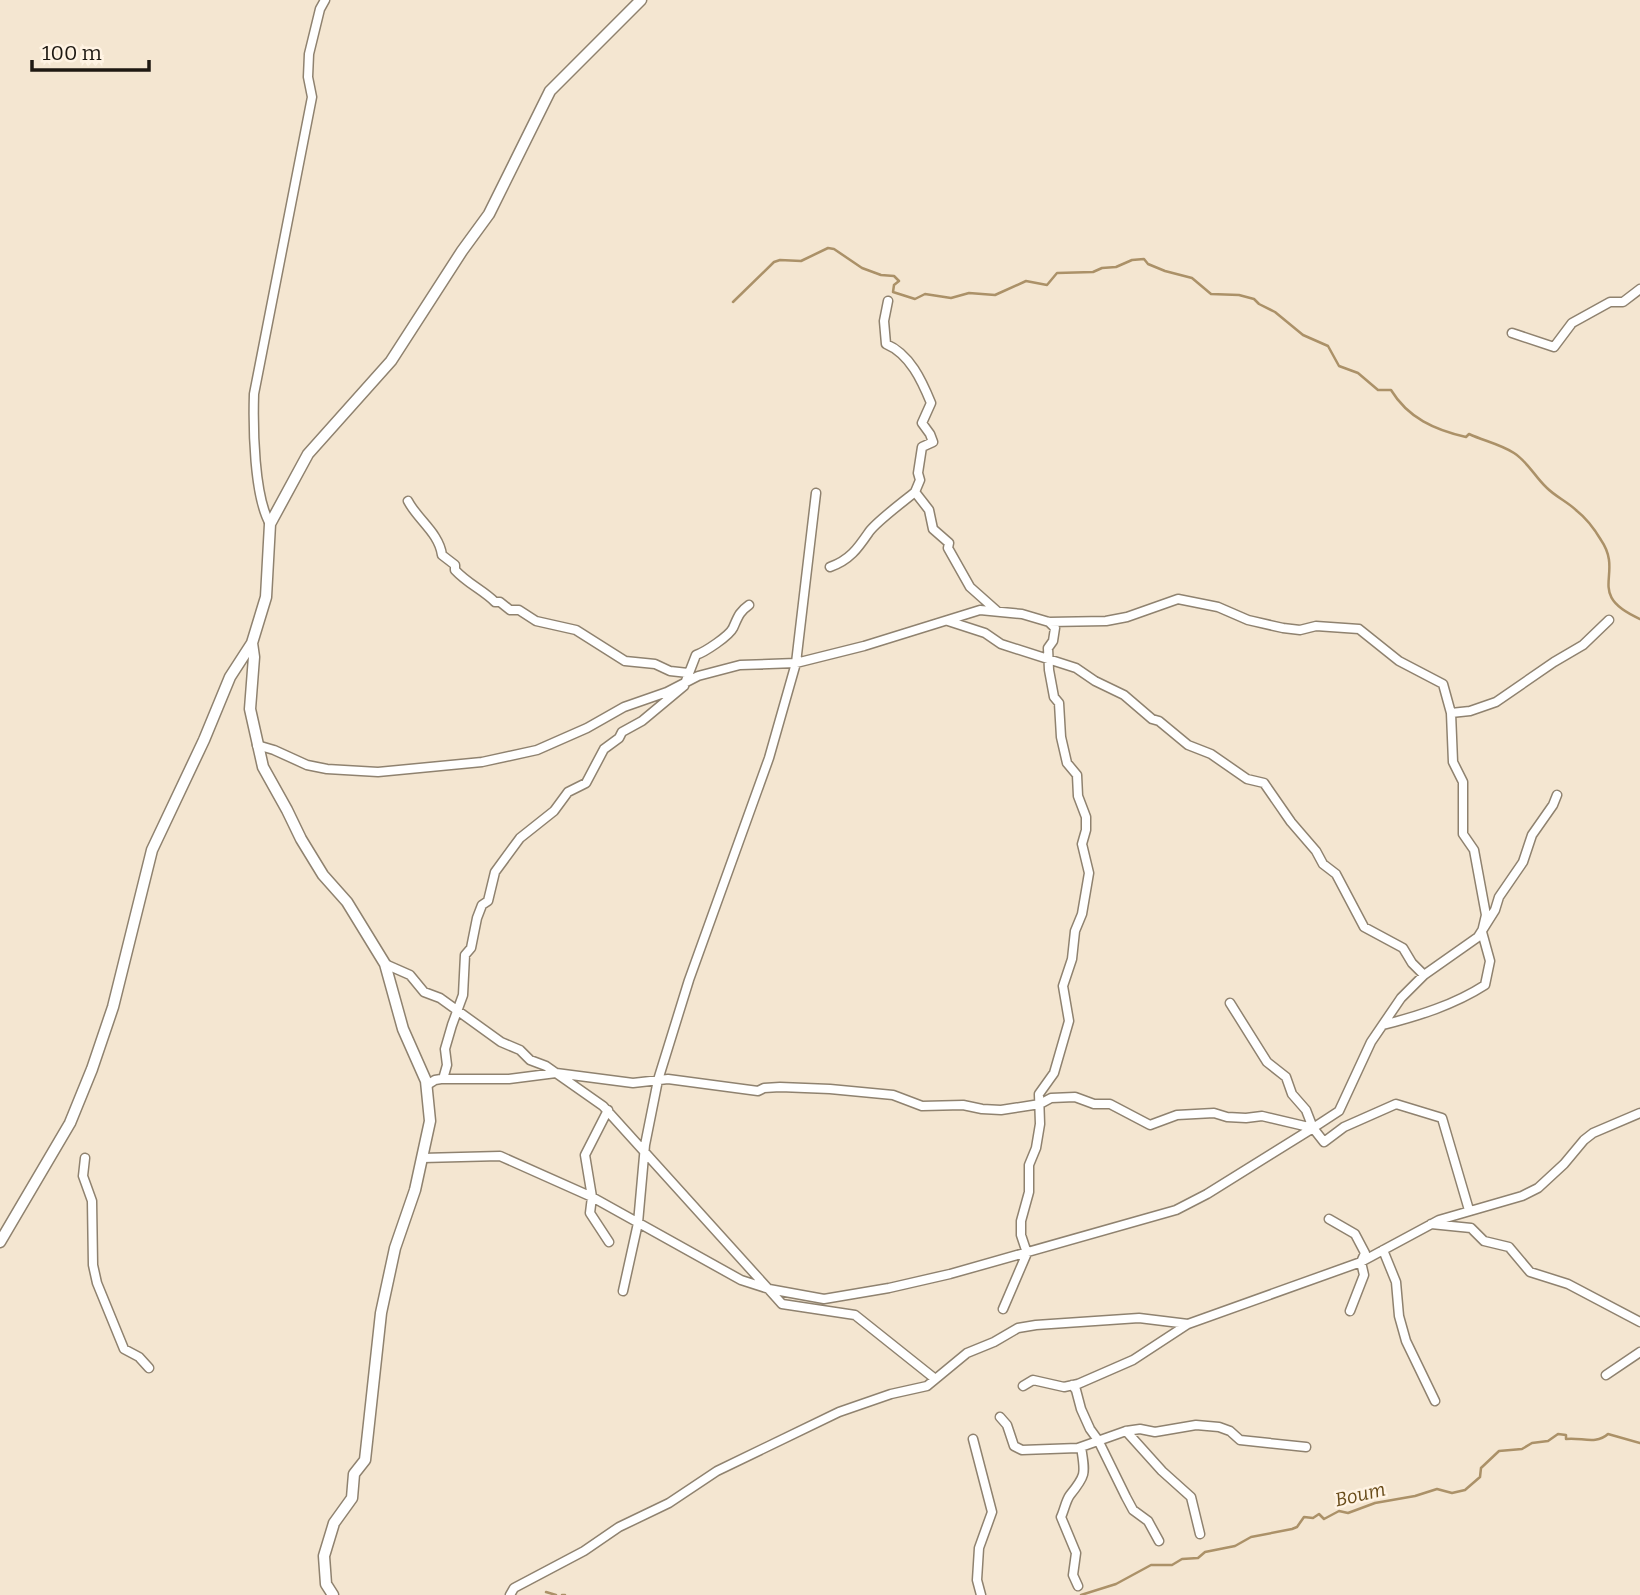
<svg xmlns="http://www.w3.org/2000/svg" width="1640" height="1595" viewBox="0 0 1640 1595" font-family="Bitter,serif">
	<rect width="100%" height="100%" fill="#f4e6d1"/>
	<g fill="none" stroke-linecap="round" stroke-linejoin="round">
		<path stroke="#ab9168" stroke-width="2.5" d="M733 302 774 262 780 260 801 261 828 248 834 249 862 268 881 275 894 276 899 281 894 285 893 292 915 299 925 294 951 298 969 293 995 295 1026 281 1047 285 1057 273 1093 272 1102 268 1116 267 1132 260 1144 259 1148 264 1165 271 1192 278 1211 294 1239 295 1254 299 1259 304 1275 312 1303 335 1328 346 1339 366 1358 373 1378 390H1391C1408 418 1435 430 1466 437L1469 434C1484 441 1500 444 1514 453 1528 462 1535 477 1547 488 1556 497 1568 502 1577 511 1586 518 1595 530 1601 540 1625 575 1584 594 1640 619
			M546 1592 556 1595
			M562 1595H565
			M1081 1595 1116 1584 1151 1565H1172L1182 1559 1198 1558 1205 1552 1235 1546 1251 1537 1292 1529 1297 1527 1304 1517 1313 1518 1319 1514 1324 1519 1339 1511 1348 1513 1375 1503 1415 1496 1437 1489 1452 1493 1465 1490 1480 1477 1481 1468 1499 1451 1522 1449 1532 1443 1548 1441 1558 1434 1566 1435V1439C1581 1437 1596 1445 1608 1434L1640 1443"/>
		<defs>
			<path id="minor" d="M888 301 884 321 886 344C910 354 922 381 931 403L922 423 930 434 933 442 922 447 918 473 920 480 915 492 929 510 933 529 949 543 948 548 970 587 997 611
				M1512 333 1554 347 1572 323 1610 302H1623L1640 289
				M408 501C418 520 439 533 442 555L455 565V570C468 584 483 590 495 602H500L510 610H519L536 621 576 630 625 661 655 664 670 671 688 673
				M270 524C254 496 253 428 254 394L312 97 308 77 309 54 320 9 325 0
				M830 567C850 560 858 548 869 532 877 521 903 502 915 492
				M948 621 985 633 1001 644 1076 668 1095 681 1124 695 1152 719 1159 721 1188 745 1211 754 1247 779 1264 783 1291 822 1316 851 1323 864 1336 874 1364 927 1403 948 1412 963 1424 975
				M1451 713 1470 711 1496 702 1554 662 1583 645 1609 620
				M257 745 274 750 307 765 327 769 378 772 482 762 537 750 587 728 624 707 667 692 698 676 740 665 796 663 864 646 980 610 1022 614 1049 622 1106 621 1127 617 1178 599 1218 607 1248 620 1283 628 1300 630 1316 626 1359 629 1399 661 1443 684 1451 713 1453 762 1463 782V834L1474 850 1486 915 1482 932 1490 961 1485 985C1454 1005 1418 1016 1383 1025
				M385 964 410 975 424 992 440 998 501 1042 520 1050 530 1060 546 1066 603 1106 782 1304 855 1315 934 1378
				M1230 1003 1267 1062 1286 1077 1292 1094 1306 1110 1313 1128
				M443 1079 447 1065 445 1049 452 1025 463 995 465 955 471 948 477 918 482 905 488 901 495 872 520 838 554 811 568 792 586 783 604 749 619 738 622 732 642 721 684 686 696 655C705 652 729 636 733 628 738 617 739 612 749 605
				M608 1110 585 1155 592 1197 590 1213 609 1242
				M85 1158 83 1176 92 1201 93 1265 97 1283 124 1349 139 1357 149 1368
				M422 1158 500 1156 592 1197 741 1280 769 1289 824 1299 889 1288 950 1274 1176 1210 1207 1194 1313 1128 1262 1116 1246 1118 1227 1117 1214 1113 1177 1115 1150 1125 1110 1104H1094L1075 1097 1051 1098 1040 1104 1001 1110 982 1109 963 1105 922 1106 893 1095 830 1089 780 1087 764 1088 758 1091 668 1079 633 1083 556 1073 509 1079H441L435 1080 427 1085
				M1469 1210 1442 1118 1396 1104 1344 1127 1324 1142 1313 1128 1339 1111 1371 1042 1401 998 1424 975 1478 937 1495 910 1499 897 1523 862 1532 835 1553 805 1557 795
				M1329 1219 1355 1234 1365 1253 1361 1262 1364 1275 1350 1311
				M1431 1224 1471 1228 1484 1241 1509 1247 1530 1272 1568 1284 1640 1322
				M1383 1250 1396 1282 1399 1316 1406 1341 1435 1401
				M623 1291 638 1223 645 1145 658 1080 689 980 769 758 796 663 816 493
				M1003 1309 1027 1253 1021 1235V1221L1029 1192V1165L1036 1148 1040 1124 1039 1094 1054 1073 1069 1021 1063 986 1072 959 1075 931 1082 914 1089 873 1082 844 1086 830V817L1078 796 1077 775 1067 763 1061 737 1059 703 1054 697 1049 670 1048 648 1053 641 1055 628 1049 622
				M1606 1375 1640 1352
				M1072 1385 1076 1390 1081 1409 1090 1429 1098 1440 1126 1497 1133 1510 1148 1521 1159 1541
				M1023 1386 1033 1380 1064 1387 1078 1384 1133 1360 1188 1324
				M1000 1417 1007 1425 1014 1446 1022 1450 1078 1448 1126 1431 1140 1429 1155 1432 1196 1425 1219 1427 1230 1431 1240 1440 1306 1447
				M1126 1431 1162 1471 1191 1497 1200 1534
				M973 1439 992 1512 979 1548 977 1580 981 1595
				M1078 1586 1073 1575 1076 1553 1061 1517C1064 1511 1066 1500 1070 1495 1087 1474 1085 1473 1081 1447
				M510 1595 514 1588 584 1551 619 1527 669 1503 717 1471 839 1412 891 1394 927 1386 967 1353 994 1342 1018 1328 1036 1325 1139 1318 1188 1324 1361 1262 1439 1220 1522 1196 1538 1188 1564 1164 1584 1140 1593 1133 1640 1113"/>
			<path id="tertiary" d="M252 643 254 657 250 709 263 767 287 810 301 839 323 875 347 902 385 964 403 1029 426 1081 430 1121 415 1190 395 1248 381 1313 365 1460 354 1474 352 1498 334 1523 324 1556 326 1584 333 1595
				M0 1242 70 1123 92 1069 113 1007 152 850 204 740 230 677 252 643 266 597 270 524 308 454 391 361 462 251 489 214 550 91 641 0"/>
		</defs>
		<use href="#minor" stroke="#8f826f" stroke-width="11"/>
		<use href="#tertiary" stroke="#8f826f" stroke-width="13"/>
		<use href="#minor" stroke="#fff" stroke-width="8"/>
		<use href="#tertiary" stroke="#fff" stroke-width="10"/>
	</g>
	<g text-anchor="middle" stroke-width="5" stroke-linejoin="round" paint-order="stroke">
		<g font-size="19" font-style="italic" fill="#684b19" stroke="#fff3e3">
			<text transform="translate(1360 1494) rotate(-13)" y="7">Boum</text>
		</g>
	</g>
	<path d="M32 60v10h117v-10" fill="none" stroke="#1e1912" stroke-width="3.5"/>
	<text x="42" y="60" font-size="21" fill="#1e1912" stroke="#fff3e3" stroke-width="5" paint-order="stroke">100 m</text>
</svg>
